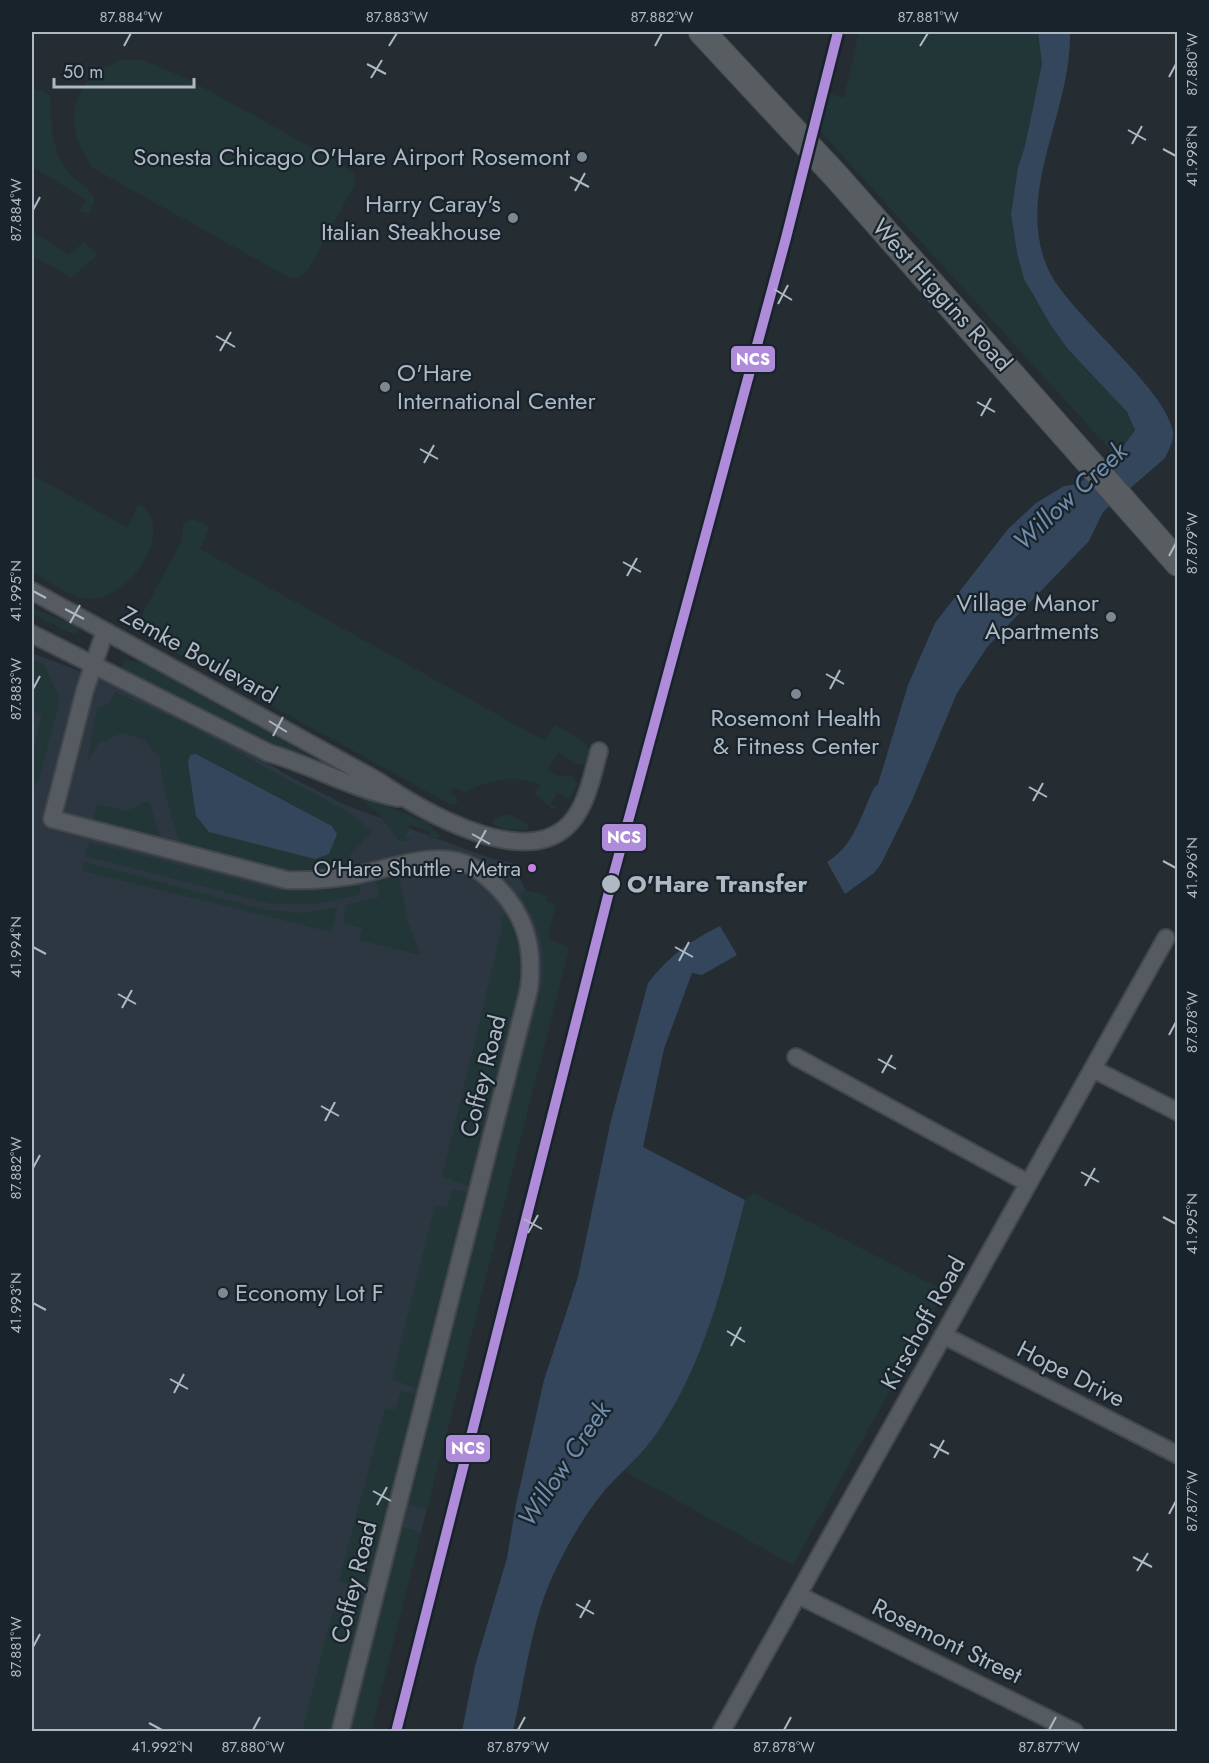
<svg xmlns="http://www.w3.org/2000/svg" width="1209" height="1763" viewBox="0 0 1209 1763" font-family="Jost,sans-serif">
	<rect width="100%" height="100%" fill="#252c32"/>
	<path fill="#2d3742" d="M32 653 126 689 196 721 296 780 348 806 487 857 512 863 550 940 569 947 371 1731H32Z"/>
	<path fill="#223637" d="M859 32H1038L1042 64 1025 146 1018 167 1011 214 1017 253 1033 297 1133 421C1136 435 1127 446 1115 455L819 130 829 93 844 98Z
		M122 60H143L188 79 343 165 354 174 355 184 307 272 298 279 286 276 93 168C71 139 63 99 97 72 103 67 114 64 122 60Z
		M32 87 50 95C52 123 50 154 72 176 81 185 90 188 95 199L89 214 80 211 86 200 33 167 32 169Z
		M32 232 69 254 84 242 98 254 72 278 32 256Z
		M32 475 127 527 138 506H142C177 535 124 604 86 599 67 596 48 581 32 572Z
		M189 520H195L210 527 200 549 545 741 555 725 584 741 589 750 585 764H578L558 753 548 770 558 776 572 775 578 784 569 800 557 793 551 804 559 809 551 808 535 793 541 785C514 774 491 780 465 792L453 787 450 793 459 800 454 805 446 802 154 641 141 622 144 611 182 540 183 524Z
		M32 608 65 622 66 619 77 625 79 632 73 634 32 614Z
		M32 659 44 665 60 699 39 781 32 788V753L42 714 32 711Z
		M125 660 143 663 317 760 315 763 125 673 121 665Z
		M115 692 186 724 353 815 372 832 350 855 352 866 324 871 290 873 192 849 177 837 162 781 160 758 144 740 122 733 99 743 87 762 97 708 109 704Z
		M359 795 426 822 441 837 428 839 430 832 410 825 405 837 413 840 399 841 378 813 357 796Z
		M149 801 161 839 93 821 97 804 126 811Z
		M508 814 529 825 527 830 504 829 492 824 493 819Z
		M89 842 276 890 315 891 359 883 361 894 318 904H272L85 856Z
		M84 862 265 910 304 913 338 907 331 932 83 871Z
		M399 875 408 923 421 955 359 940 362 928 343 923 346 905 379 897 376 879Z
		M525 890 547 896 546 901 556 904 548 935 551 941 569 947 427 1509 408 1504 543 981C545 939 540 930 520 894Z
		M507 913 521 943 522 972 468 1186 442 1177 503 924 500 917Z
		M452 1190 467 1192 417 1389 392 1379 435 1206 447 1208Z
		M753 1193 945 1291 793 1565 624 1471C694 1397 720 1296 745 1200Z
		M401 1391 416 1394 366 1591 339 1580 385 1408 395 1410Z
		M403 1527 421 1532 371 1731H352Z
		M349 1593 364 1596 330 1731H302L333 1610 344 1612Z"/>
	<path fill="#33465b" d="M1038 32H1070C1072 113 1013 194 1049 271 1072 317 1166 388 1173 432 1174 441 1169 450 1165 458L1103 512 1089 541 988 646 957 693 911 803 881 864 874 873 845 894 827 862C854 846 861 815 874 788L878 784 908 685 935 623 1008 529 1036 503 1064 486 1078 484 1120 451 1135 430 1127 412 1067 348 1050 324 1024 279 1017 253 1011 214 1018 167 1025 146 1042 64Z
		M196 754 332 826 337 834 329 854 315 859 209 832 196 816 188 762 190 755Z
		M720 926 737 955 702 975 692 973 664 1049 643 1147 745 1200C724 1281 702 1373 651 1441 636 1461 616 1476 601 1495 584 1516 568 1544 556 1569 532 1616 525 1680 513 1731H462L475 1666 507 1558 516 1504 544 1380 578 1277 611 1120 648 983C668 957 691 940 720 926Z"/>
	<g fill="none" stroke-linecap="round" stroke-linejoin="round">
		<defs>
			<path id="minor" d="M32 591 378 781C419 809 517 867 564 829 586 812 592 776 599 751
				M105 631 85 690 52 819 287 880C308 881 330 879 351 876 389 870 436 847 473 867 485 874 499 888 507 898 529 926 533 955 529 989L340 1732
				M32 634 269 753C313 766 353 789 398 798
				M796 1057 1028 1183
				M1093 1069 1178 1112
				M943 1335 1178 1455
				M798 1595 1075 1732
				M721 1732 1166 938"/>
			<path id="primary" d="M702 32 836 176 1178 563"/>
		</defs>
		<use href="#minor" stroke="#42484c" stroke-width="20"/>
		<use href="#primary" stroke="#42494f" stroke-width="28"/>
		<use href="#minor" stroke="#565a61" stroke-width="16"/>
		<use href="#primary" stroke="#585d62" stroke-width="26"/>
		<defs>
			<path id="rail-1" d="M396 1732 610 888 786 238 838 32"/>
		</defs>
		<use href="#rail-1" stroke="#19232c" stroke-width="15"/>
		<use href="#rail-1" stroke="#ae8cd9" stroke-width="10"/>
	</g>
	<path fill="none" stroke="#aeb9c4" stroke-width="2" d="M124 46 131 33M389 46 397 33M655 46 662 33M920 46 928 33M367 64 386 74M1169 77 1176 64M371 78 382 60M1128 130 1146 140M1132 144 1142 126M1163 149 1176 156M570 177 589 187M575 191 585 173M33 210 40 197M774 289 792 300M778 304 788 285M216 336 235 347M220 351 231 332M977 402 995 412M981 416 991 398M420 449 438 459M424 463 434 445M1169 556 1176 543M623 562 641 572M627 576 637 558M33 591 46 598M65 609 84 619M70 623 80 605M826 674 844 684M33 689 40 676M830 689 840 670M269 721 287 732M273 736 283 717M1029 787 1047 797M1033 801 1043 783M472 834 490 844M476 848 486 830M1163 861 1176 868M33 947 46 954M675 947 693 957M679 961 689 942M118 994 136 1004M122 1008 132 990M1169 1035 1176 1022M878 1059 896 1069M882 1073 892 1055M321 1106 339 1116M325 1121 335 1102M33 1168 40 1155M1081 1172 1099 1182M1085 1186 1095 1168M1163 1217 1176 1224M524 1219 542 1229M528 1233 538 1215M33 1303 46 1310M727 1331 745 1342M731 1346 741 1327M170 1379 188 1389M174 1393 184 1374M930 1444 949 1454M934 1458 944 1440M373 1491 391 1501M377 1505 387 1487M1169 1514 1176 1501M1133 1557 1152 1567M1137 1571 1148 1553M576 1604 594 1614M580 1618 590 1600M33 1647 40 1634M149 1723 162 1730M253 1730 260 1717M518 1730 525 1717M784 1730 791 1717M1049 1730 1056 1717"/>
	<g fill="#7e8891" stroke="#19232c" stroke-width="2">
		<circle cx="582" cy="157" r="6"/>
		<circle cx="513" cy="218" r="6"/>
		<circle cx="385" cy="387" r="6"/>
		<circle cx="1111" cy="617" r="6"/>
		<circle cx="796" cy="694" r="6"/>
		<circle cx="223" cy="1293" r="6"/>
	</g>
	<circle fill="#c483df" stroke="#19232c" stroke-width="2" cx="532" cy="868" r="5"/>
	<circle fill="#aeb9c4" stroke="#19232c" stroke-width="2" cx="611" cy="884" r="10"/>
	<g text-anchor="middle" stroke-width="4.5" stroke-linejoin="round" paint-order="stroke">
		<g font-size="22" fill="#aeb9c4" stroke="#19232c" text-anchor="end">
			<text x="521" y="876">O'Hare Shuttle - Metra</text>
		</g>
		<g font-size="24" fill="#aeb9c4" stroke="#19232c" text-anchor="end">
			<text x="570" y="165">Sonesta Chicago O'Hare Airport Rosemont</text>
			<text x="501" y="212">Harry Caray's<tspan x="501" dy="28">Italian Steakhouse</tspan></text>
			<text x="397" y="381" text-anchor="start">O'Hare<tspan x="397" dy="28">International Center</tspan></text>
			<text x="1099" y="611">Village Manor<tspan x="1099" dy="28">Apartments</tspan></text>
			<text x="796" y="726" text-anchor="middle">Rosemont Health<tspan x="796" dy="28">&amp; Fitness Center</tspan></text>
			<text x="235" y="1301" text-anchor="start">Economy Lot F</text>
		</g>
		<g font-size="24" fill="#aeb9c4" stroke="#19232c">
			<text transform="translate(942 295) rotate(48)" y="8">West Higgins Road</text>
			<text transform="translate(199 655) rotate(29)" y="8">Zemke Boulevard</text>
			<text transform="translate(483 1076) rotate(-76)" y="8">Coffey Road</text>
			<text transform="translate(923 1323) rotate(-61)" y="8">Kirschoff Road</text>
			<text transform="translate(1071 1374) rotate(27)" y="8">Hope Drive</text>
			<text transform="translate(354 1582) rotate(-76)" y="8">Coffey Road</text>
			<text transform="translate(947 1641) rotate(26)" y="8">Rosemont Street</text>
		</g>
		<g font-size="24" font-weight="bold" fill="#aeb9c4" stroke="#19232c" text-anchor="start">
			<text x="627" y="892">O'Hare Transfer</text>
		</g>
		<g font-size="26" font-style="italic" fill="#6f8ca9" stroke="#19232c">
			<text transform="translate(1070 496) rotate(-43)" y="9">Willow Creek</text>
			<text transform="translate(564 1464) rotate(-56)" y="9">Willow Creek</text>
		</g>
	</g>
	<g stroke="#19232c" stroke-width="2">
		<rect x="730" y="345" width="46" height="28" rx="6" fill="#ae8cd9"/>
		<rect x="601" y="823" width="46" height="29" rx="6" fill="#ae8cd9"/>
		<rect x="445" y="1434" width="46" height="29" rx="6" fill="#ae8cd9"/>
	</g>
	<g font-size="16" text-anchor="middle" font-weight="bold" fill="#fff">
		<text x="753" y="365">NCS</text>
		<text x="624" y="843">NCS</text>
		<text x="468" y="1454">NCS</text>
	</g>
	<rect width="1209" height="1763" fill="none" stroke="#19232c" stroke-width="66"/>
	<path d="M54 78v9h140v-9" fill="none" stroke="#aeb9c4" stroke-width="3"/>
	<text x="63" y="78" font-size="18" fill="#aeb9c4" stroke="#19232c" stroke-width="4.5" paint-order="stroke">50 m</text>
	<rect x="33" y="33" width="1143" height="1697" fill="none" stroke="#aeb9c4" stroke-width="2"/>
	<g font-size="15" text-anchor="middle" fill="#aeb9c4">
		<text x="131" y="22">87.884°W</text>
		<text x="397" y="22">87.883°W</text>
		<text x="662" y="22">87.882°W</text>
		<text x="928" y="22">87.881°W</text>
		<text transform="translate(1192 64) rotate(-90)" y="5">87.880°W</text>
		<text transform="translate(1192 156) rotate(-90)" y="5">41.998°N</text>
		<text transform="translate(16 210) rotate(-90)" y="5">87.884°W</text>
		<text transform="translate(1192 543) rotate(-90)" y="5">87.879°W</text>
		<text transform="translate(16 591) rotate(-90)" y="5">41.995°N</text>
		<text transform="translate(16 689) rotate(-90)" y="5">87.883°W</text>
		<text transform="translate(1192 868) rotate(-90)" y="5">41.996°N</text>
		<text transform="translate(16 947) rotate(-90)" y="5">41.994°N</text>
		<text transform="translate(1192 1022) rotate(-90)" y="5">87.878°W</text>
		<text transform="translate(16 1168) rotate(-90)" y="5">87.882°W</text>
		<text transform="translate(1192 1224) rotate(-90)" y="5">41.995°N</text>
		<text transform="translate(16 1303) rotate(-90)" y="5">41.993°N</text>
		<text transform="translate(1192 1501) rotate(-90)" y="5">87.877°W</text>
		<text transform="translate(16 1647) rotate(-90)" y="5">87.881°W</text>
		<text x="162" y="1752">41.992°N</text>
		<text x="253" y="1752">87.880°W</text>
		<text x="518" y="1752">87.879°W</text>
		<text x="784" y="1752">87.878°W</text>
		<text x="1049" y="1752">87.877°W</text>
	</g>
</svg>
